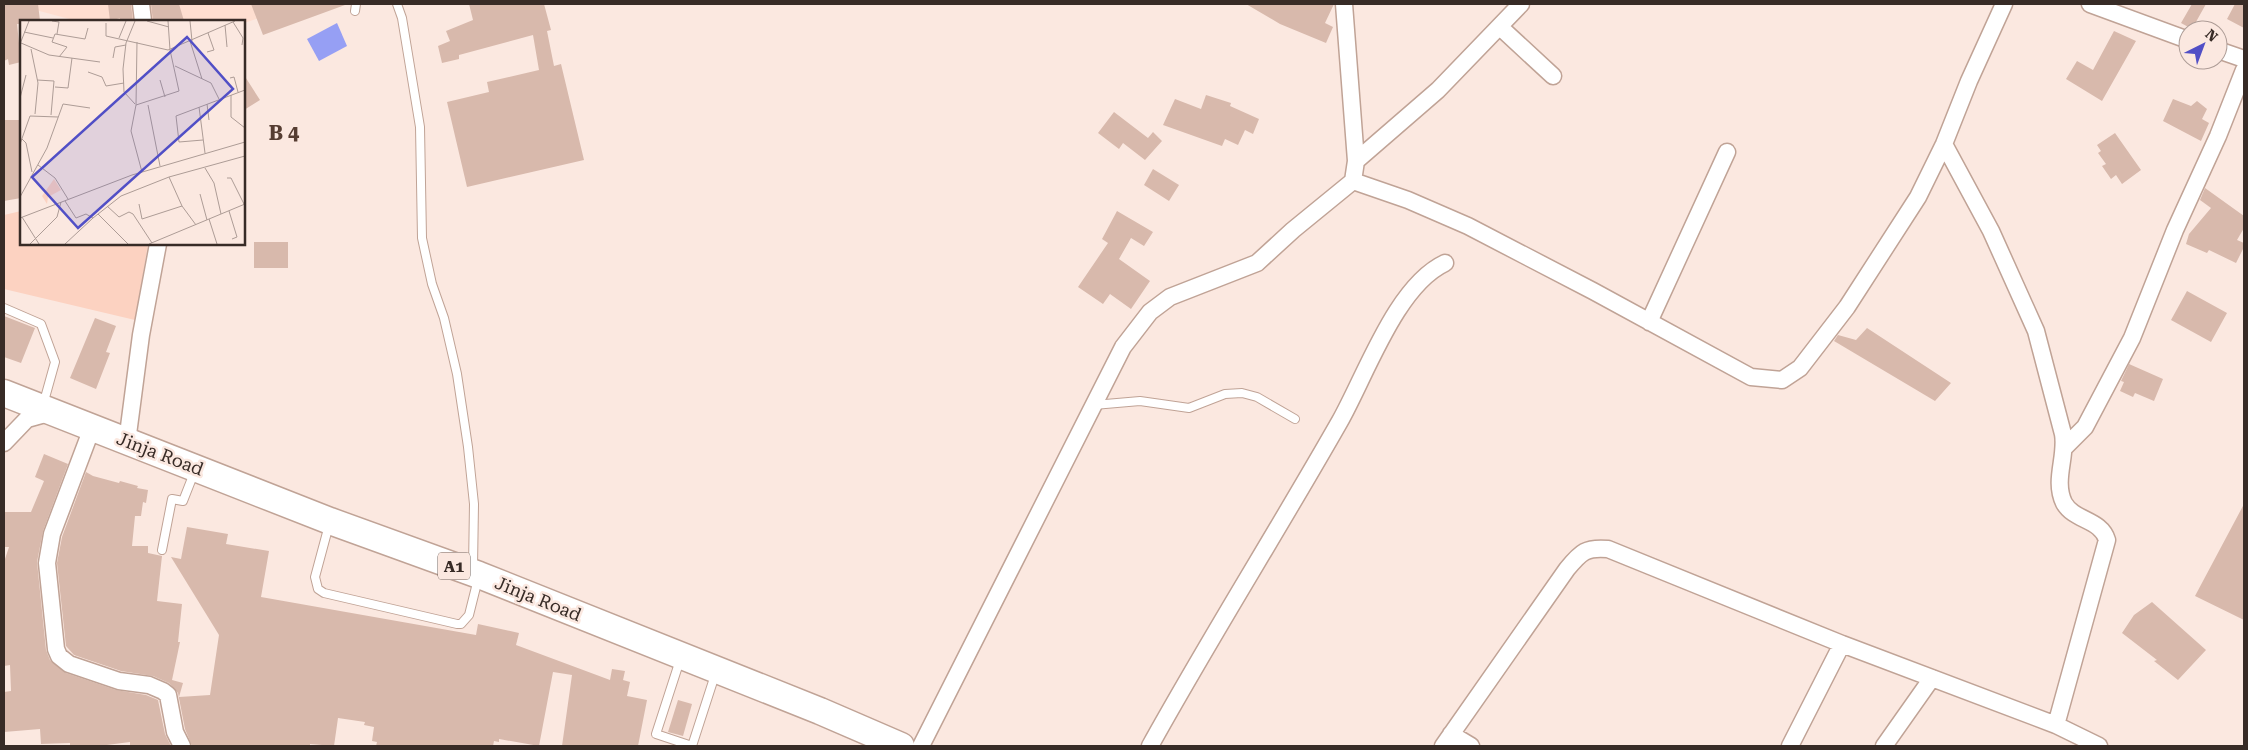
<svg xmlns="http://www.w3.org/2000/svg" width="2248" height="750" viewBox="0 0 2248 750" font-family="'Roboto Serif',serif">
	<rect width="100%" height="100%" fill="#fbe8e0"/>
	<path fill="#feded0" d="M13 4H267L259 18 244 23V21H77Z"/>
	<path fill="#fcd2c1" d="M21 211V244H148L135 320 4 289V215Z"/>
	<path fill="#969ff4" d="M337 23 347 46 319 61 307 39Z"/>
	<path fill="#d8b9ac" d="M4 4H38L40 21H21V24H17L21 62 9 65 8 59 4 61Z
		M108 4H131L133 21H120V18L110 21Z
		M151 4H179L184 21H153Z
		M251 4H344L345 5 263 35Z
		M469 4H544L551 30 547 31 554 66 561 64 584 160 467 187 447 102 489 92 487 82 539 70 533 35 459 55V59L442 63 438 46 450 41 446 31 473 20Z
		M1246 4H1334L1325 23 1333 27 1326 43 1280 24Z
		M2192 4H2206L2192 29 2181 23Z
		M2235 4H2244V28L2227 19Z
		M2114 31 2136 41 2102 101 2066 79 2077 61 2093 70Z
		M244 75 260 100 244 110Z
		M1206 95 1231 103 1230 106 1259 119 1253 134 1245 130 1238 145 1225 139 1222 146 1163 125 1175 99 1201 109Z
		M2173 99 2191 106 2197 101 2207 109 2202 119 2209 123 2201 141 2163 121Z
		M1114 112 1148 138 1153 132 1162 141 1145 160 1123 143 1119 149 1098 133Z
		M4 120H21V198L4 201Z
		M2115 133 2141 170 2122 184 2116 175 2111 179 2102 166 2106 164 2098 153 2101 151 2097 145Z
		M1153 169 1179 185 1169 201 1144 185Z
		M2205 188 2244 216V228L2237 240 2244 243V247L2236 263 2209 250 2207 253 2186 244 2189 234 2211 208 2200 200Z
		M1117 211 1153 232 1144 246 1131 238 1119 259 1150 281 1131 309 1110 294 1103 304 1078 287 1108 243 1102 239Z
		M254 242H288V268H254Z
		M2187 291 2227 313 2211 342 2171 320Z
		M4 316 35 328 21 363 4 357Z
		M95 318 116 326 106 352 110 353 96 389 70 378Z
		M1867 328 1951 383 1935 401 1834 341 1838 335 1856 340Z
		M2129 364 2163 379 2154 401 2135 393 2133 397 2120 391 2124 382 2121 381Z
		M44 454 68 464 43 531 37 562 46 650 50 660 66 673 116 690 146 695 158 700 165 734 171 746H130V742L99 746H70V743L41 744 40 729 4 732V692L11 691 10 665 4 666V562L9 547H4V512H31L44 481 35 477Z
		M86 472 93 476 119 483 120 481 138 486 137 488 148 490 146 503 143 502 141 516H135L132 546H148V553L162 556 157 601 182 604 178 642H180L172 680 183 683 179 697 210 695 219 635 171 557 181 559 187 527 228 534 226 544 269 551 261 597 476 635 478 624 519 633 516 645 610 680 612 669 625 671 623 680 630 682 627 696 647 700 638 746H562L572 675 553 672 539 746 499 739V742L494 741 493 746 479 745V746H376L377 742 372 741 374 727 364 725 365 722 338 718 334 746 310 744V746H192L185 729 178 693 169 683 153 676 121 671 74 655 66 646 57 563 62 537Z
		M2244 504V620L2195 596Z
		M2152 602 2206 650 2178 680 2154 661 2157 660 2122 633 2134 615Z
		M678 700 692 704 683 736 668 732Z"/>
	<g fill="none" stroke-linecap="round" stroke-linejoin="round">
		<defs>
			<path id="service" d="M397 4 402 18 420 127 422 238 432 284 444 318 457 374 468 447 474 504 473 568
				M355 11 356 4
				M4 308 41 324 55 362 43 405
				M1094 405 1140 401 1189 408 1225 394 1242 393 1257 397 1295 419
				M329 525 315 577 318 589 324 593 457 624H461L469 615 478 579
				M162 550 172 499 183 501 194 473
				M680 660 656 734 692 746 715 675"/>
			<path id="minor" d="M141 4 143 21
				M1344 4 1356 161
				M2090 4 2188 40
				M1500 27 1553 76
				M2218 50 2244 59
				M1944 144 1991 231 2036 331 2063 434C2067 457 2053 480 2064 503 2074 521 2101 519 2107 540L2056 725
				M1353 181 1356 161 1438 90 1521 4
				M1649 322 1727 152
				M92 428 52 534 47 563 56 649 59 656 69 664 119 681 149 685 163 691 168 695 175 732 182 746
				M127 442 141 335 158 244
				M4 443 27 419 52 412
				M2065 447 2085 427 2132 338 2175 230 2218 136 2244 70
				M1451 734 1471 746
				M921 746 1123 347 1150 312 1170 297 1257 263 1293 230 1353 181 1408 200 1468 226 1593 291 1751 377 1782 380 1800 368 1847 307 1918 197 1944 144 1969 81 2004 4
				M1150 746C1211 636 1278 530 1340 421 1366 375 1396 286 1445 263
				M1443 746 1567 569C1581 552 1586 547 1608 549L1842 644 2056 725 2099 746
				M1790 746 1842 644
				M1884 746 1932 678"/>
			<path id="trunk" d="M4 393 330 521 479 575 820 711 901 746"/>
		</defs>
		<use href="#service" stroke="#c0a396" stroke-width="10"/>
		<use href="#minor" stroke="#c0a396" stroke-width="19"/>
		<use href="#trunk" stroke="#c0a396" stroke-width="29"/>
		<use href="#service" stroke="#fff" stroke-width="8"/>
		<use href="#minor" stroke="#fff" stroke-width="16"/>
		<use href="#trunk" stroke="#fff" stroke-width="26"/>
	</g>
	<g text-anchor="middle" stroke-width="5" stroke-linejoin="round" paint-order="stroke">
		<rect fill="#fbe8e0" stroke="#72645e" stroke-width="1" x="438" y="552.5" width="32" height="27" rx="4"/>
		<g font-size="16" font-weight="bold" fill="#372b26">
			<text x="454" y="572">A1</text>
		</g>
		<g font-size="18" fill="#372b26" stroke="#fbe8e0">
			<text transform="translate(160 454) rotate(21)" y="6">Jinja Road</text>
			<text transform="translate(538 599) rotate(22)" y="6">Jinja Road</text>
		</g>
		<g font-size="20" font-weight="bold" fill="#563d32" stroke="#fbe8e0">
			<text x="284" y="140">B 4</text>
		</g>
	</g>
	<g transform="translate(20 20)">
		<rect width="225" height="225" fill="#fbe8e0"/>
		<path d="M34 159 41 170 28 177 27 184 22 176Z" fill="#fcd2c1"/>
		<path fill="none" stroke="#ad9c96" stroke-width="1" d="M32 1 39 2 37 14M115 1 106 23 103 49 104 72 115 84M127 1 149 7M170 1 172 21M213 2 223 18 222 25M86 3V16L148 30 215 1M205 5 207 27M4 12 33 18M99 18 106 1M170 21 182 59M1 23 29 35 80 42M0 24 9 1M11 29 18 63 15 94M187 32 194 30 188 13M39 37 47 27 32 22 35 14 65 19 68 8M93 38 95 27 106 25M155 46 191 63 199 79M68 52 82 57 86 66 104 63M210 58 214 57 218 72M17 60 34 61 31 95M140 60 145 77M35 67 48 68 52 38M211 75V97L225 108M0 78 6 55M187 84 189 100M116 85 117 22M128 85 140 146M179 87 185 133M2 119 6 123 12 152M183 120 159 122 156 96 225 70M0 124 10 96 38 97M18 145 35 158 48 179M185 148 194 163 201 194M122 152 111 111 116 85 159 71 150 30 148 1M207 158H211L224 184M180 174 187 200M0 177 27 128 43 84 70 88M45 181 56 198 66 194 73 198 101 176 149 157M119 184 122 199 162 186M87 186 99 197 109 192 113 194 132 223M209 191 217 217 212 219M78 194 108 224M2 197 19 224M0 198 112 155 225 122M189 199 197 224M176 205 162 186 149 157 225 136M10 224 37 197 41 182M45 224 73 198M129 224 225 184"/>
		<path fill="#514fc6" fill-opacity="0.15" stroke="#514fc6" stroke-width="2.5" d="M167 17 213 69 58 208 12 157Z"/>
		<rect width="225" height="225" fill="none" stroke="#372b26" stroke-width="2.5"/>
	</g>
	<rect width="2248" height="750" fill="none" stroke="#372b26" stroke-width="10"/>
	<g transform="translate(2203 45) rotate(42)"><circle r="24" fill="#fbe8e0" stroke="#ad9c96"/>
	<path d="M0-4L9 19L0 12L-9 19Z" fill="#514fc6"/>
	<text y="-8" font-size="14" font-weight="bold" text-anchor="middle" fill="#372b26">N</text>
	</g>
</svg>
